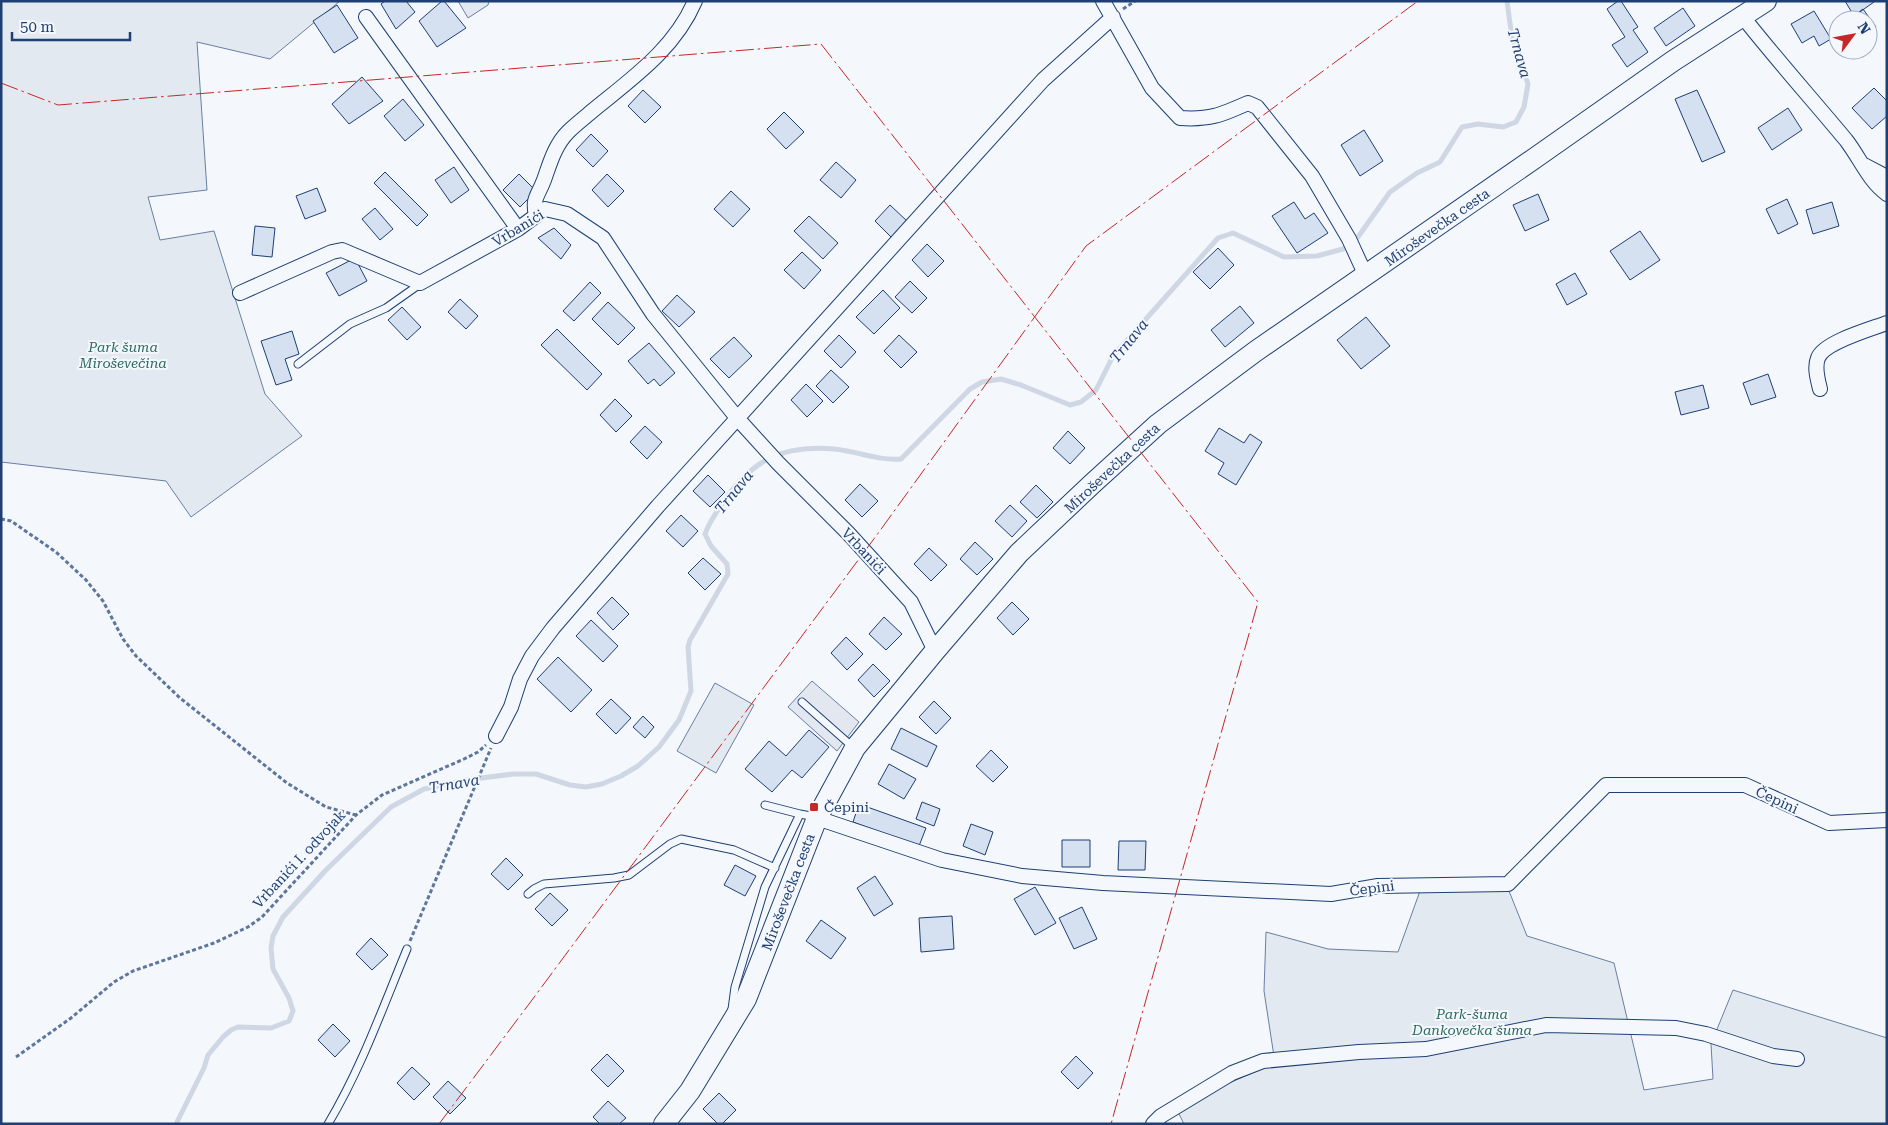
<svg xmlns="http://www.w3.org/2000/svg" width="1888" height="1125" viewBox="0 0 1888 1125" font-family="'Roboto Serif',serif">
	<rect width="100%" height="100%" fill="#f4f7fb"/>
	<path fill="#e3e9f0" stroke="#687fa3" d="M1 1H340L270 59 197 42 207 190 148 197 160 240 214 231 265 394 302 436 191 517 166 481 1 462Z
		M458 1H489L488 5 468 18Z
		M715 683 754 705 716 773 677 751Z
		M1420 891H1509L1527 936 1614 963 1644 1090 1713 1079 1711 1044 1733 990 1887 1038V1124H1184L1178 1112 1218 1088 1275 1063 1264 991 1266 932 1328 949 1398 952Z"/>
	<path fill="#e3e8f0" stroke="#687fa3" d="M812 681 859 722 837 751 788 707Z"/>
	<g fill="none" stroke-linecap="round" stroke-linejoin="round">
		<path stroke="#cfd7e4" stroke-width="5" d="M176 1124 204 1068 208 1055 223 1037 231 1030 238 1027 271 1028 289 1021 293 1011 289 998 273 969 271 948 273 936 283 917 326 870 391 807 424 789 466 780 513 774H536L570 785 586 787 602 784 621 776 638 766 659 747 679 720 691 691 688 647 690 640 728 574 727 564 711 546 705 534C709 523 715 514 722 504 751 461 781 444 834 449 857 451 878 461 901 459L970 389 982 382 1001 379 1021 385 1070 405 1081 402 1096 390 1113 356 1218 238 1233 233 1284 257 1317 256 1343 249 1358 237 1390 192 1417 173 1440 162 1462 127 1478 124 1503 127 1516 122 1524 107 1528 84 1512 38 1507 1"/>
	</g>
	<path fill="#d5e0f0" stroke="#1d3f73" d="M385 1H406L415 12 396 29 381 4Z
		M442 1H444L466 28 437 47 419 21Z
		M1618 1H1621L1638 27 1633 30 1648 52 1627 67 1612 45 1625 37 1607 9Z
		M1845 1H1874V2L1854 16Z
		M337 5 358 38 334 53 313 21Z
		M1683 8 1695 26 1666 46 1654 28Z
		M1863 9 1876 27 1868 32V20H1848Z
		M1814 11 1831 39 1819 46 1814 36 1802 43 1791 24Z
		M362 77 383 101 349 124 332 104Z
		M1874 88 1887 101V116L1872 129 1852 108Z
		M643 90 661 107 645 123 628 106Z
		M1697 90 1725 152 1702 162 1675 99Z
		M403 99 424 125 405 141 384 116Z
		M1788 108 1802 130 1772 150 1758 128Z
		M784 112 804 132 786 149 767 129Z
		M1364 130 1383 161 1360 176 1341 145Z
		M591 134 608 151 593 167 576 150Z
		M836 162 856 180 841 198 820 180Z
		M454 167 469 190 451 203 435 180Z
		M385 172 428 215 417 226 374 183Z
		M519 174 536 191 520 207 503 190Z
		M607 174 624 191 608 207 592 190Z
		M317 188 326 211 305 219 296 196Z
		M731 191 750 209 733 227 714 209Z
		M1538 194 1549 220 1525 231 1513 205Z
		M1787 199 1798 224 1778 234 1766 209Z
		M1294 202 1305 219 1314 213 1328 233 1297 253 1272 216Z
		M1832 202 1839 226 1813 234 1806 210Z
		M890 205 908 222 892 238 875 221Z
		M375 208 393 229 380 240 362 219Z
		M809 216 838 243 823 259 794 231Z
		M255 226 275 228 272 257 252 255Z
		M554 228 571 245 561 259 538 238Z
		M1640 231 1660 260 1630 280 1610 251Z
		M927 244 944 261 928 277 912 260Z
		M1218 248 1234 265 1210 289 1193 272Z
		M802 252 821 270 804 289 784 270Z
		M355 258 367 281 339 296 326 273Z
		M1575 273 1587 294 1567 305 1556 284Z
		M910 281 927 298 912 313 895 297Z
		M590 282 601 293 574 321 563 311Z
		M883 290 900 308 874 334 856 317Z
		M677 295 695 312 679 327 662 311Z
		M460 299 478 316 466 329 448 312Z
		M608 302 635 328 618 345 592 319Z
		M1240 306 1254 323 1225 347 1211 330Z
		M402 307 421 327 407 340 388 320Z
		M1366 317 1390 346 1361 369 1337 340Z
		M557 329 602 374 587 390 541 345Z
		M292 331 299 354 285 359 292 380 276 385 261 341Z
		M839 335 856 352 841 368 824 351Z
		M899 335 917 352 901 368 884 351Z
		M734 337 752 356 729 378 710 359Z
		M649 343 675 373 660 386 654 379 648 384 628 361Z
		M831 370 849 387 833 403 816 386Z
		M1768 374 1776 397 1751 405 1743 383Z
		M806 384 823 401 807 417 791 400Z
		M1703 385 1709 408 1681 415 1675 392Z
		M615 399 632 416 616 432 600 415Z
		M645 426 662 442 647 459 630 442Z
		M1219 428 1244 443 1250 434 1262 442 1236 485 1218 474 1224 463 1205 451Z
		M1068 431 1085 448 1070 464 1053 448Z
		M708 475 725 492 710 507 693 491Z
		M860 484 878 501 862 517 845 500Z
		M1036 485 1053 502 1037 518 1020 502Z
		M1010 505 1027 521 1012 537 995 521Z
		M681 515 698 531 683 547 666 531Z
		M975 542 993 559 977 575 960 559Z
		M929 548 947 565 931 581 914 564Z
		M703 558 721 574 705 590 688 573Z
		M612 597 629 614 613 630 597 613Z
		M1012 602 1029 619 1013 635 997 618Z
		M884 617 902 634 886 650 869 634Z
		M591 620 618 646 603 662 576 636Z
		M846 637 863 654 847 670 831 653Z
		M558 657 592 690 571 712 537 679Z
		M873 664 890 681 874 697 858 680Z
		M611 699 631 718 616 734 596 714Z
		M934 701 951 718 936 734 919 717Z
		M643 716 654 727 645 738 633 727Z
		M901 728 937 746 927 767 891 749Z
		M809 730 829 747 802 778 792 770 772 792 745 769 769 741 786 756Z
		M991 750 1008 767 993 782 976 766Z
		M889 764 916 779 904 799 878 784Z
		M922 802 940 809 934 826 916 819Z
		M859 804 926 828 919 846 853 822Z
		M971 824 993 832 985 855 963 846Z
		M1062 840H1090V867H1062Z
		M1119 841H1146L1145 870H1118Z
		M506 858 523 875 508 890 491 874Z
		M735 865 756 876 745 896 724 885Z
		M875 876 893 904 874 916 857 888Z
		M1035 887 1056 923 1035 935 1014 899Z
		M550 893 568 910 552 926 535 909Z
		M1082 907 1097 939 1074 949 1059 918Z
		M952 916 954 949 921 952 919 918Z
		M821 920 846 938 831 959 806 941Z
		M371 938 388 955 372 970 356 954Z
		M333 1024 350 1041 335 1057 318 1040Z
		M607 1054 624 1071 608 1087 591 1070Z
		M1076 1056 1093 1073 1078 1089 1061 1072Z
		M412 1067 430 1084 414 1100 397 1083Z
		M448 1081 466 1098 450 1114 433 1097Z
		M719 1093 736 1110 722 1124H718L703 1109Z
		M608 1101 626 1118 619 1124H600L593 1117Z"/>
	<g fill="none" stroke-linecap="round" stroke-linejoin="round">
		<defs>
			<path id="lane" d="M298 364 350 324 386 308 420 284
				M802 702 854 748
				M765 805 800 814
				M528 894 534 889 544 884 614 878 629 875 670 844 681 839 734 850 775 868
				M732 1009 735 987 765 887 800 814 816 817
				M328 1124C361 1069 383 1007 407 949"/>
			<path id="street" d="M1103 1 1152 88 1180 118C1210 120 1221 115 1248 103L1257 107 1312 176 1349 239 1366 276
				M366 17 518 229
				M1743 17C1776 59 1812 99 1846 140 1860 158 1868 180 1887 194
				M1864 165 1887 177
				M536 216C532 198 538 196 544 180 550 163 555 145 568 132 575 125 583 119 591 112 631 79 674 50 695 1
				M240 293 332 252 342 250 420 283 518 229 545 209 567 214 603 238 653 314 738 419 778 463 848 533 911 602 935 651
				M1820 389C1818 380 1814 368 1818 358 1824 342 1871 329 1887 323
				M496 736 511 707 520 679 532 656 553 628 658 506 1043 80 1113 17
				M817 818 942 860 1022 876 1103 883 1331 894 1378 886 1508 884 1606 785H1745L1829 823 1887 820
				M1153 1124 1161 1116 1232 1073 1263 1061 1359 1052 1426 1049 1546 1025 1676 1028 1706 1034 1773 1056 1797 1059"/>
			<path id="secondary" d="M664 1124 690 1091 746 999 817 818 855 748 935 651 1019 553 1092 484 1158 424 1256 351 1535 158 1673 61 1766 1"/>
		</defs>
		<use href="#lane" stroke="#1d3f73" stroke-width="9"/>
		<use href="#street" stroke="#1d3f73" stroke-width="16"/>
		<use href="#secondary" stroke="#1d3f73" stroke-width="22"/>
		<path stroke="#5e769c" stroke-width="3" stroke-dasharray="4 2.5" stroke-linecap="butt" d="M1123 9 1135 1
			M1 519 11 521 56 552 86 580 103 601 123 639 136 656 180 698 287 783 326 807 356 815
			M410 941 491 748
			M16 1057 71 1018 114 982 133 971 214 943 248 927 262 917 356 815 382 795 464 759 478 752 486 745"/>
		<use href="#lane" stroke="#f4f7fb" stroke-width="7"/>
		<use href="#street" stroke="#f4f7fb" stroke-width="14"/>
		<use href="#secondary" stroke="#f4f7fb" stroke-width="20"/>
		<path stroke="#c62828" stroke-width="1" stroke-dasharray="18 4 2.5 4" stroke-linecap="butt" d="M1 83 58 105 821 44 1258 602 1111 1124
			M439 1124 532 1000 879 532 1086 246 1418 1"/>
	</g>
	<rect fill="#c62828" stroke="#f4f7fb" stroke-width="2" x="809" y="802" width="10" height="10" rx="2.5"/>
	<g text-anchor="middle" stroke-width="4" stroke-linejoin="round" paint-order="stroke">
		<g font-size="14" fill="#1d3f73" stroke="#f4f7fb">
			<text transform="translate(1437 227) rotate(-35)" y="5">Miroševečka cesta</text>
			<text transform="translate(518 228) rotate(-31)" y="5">Vrbanići</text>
			<text transform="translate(1112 468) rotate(-43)" y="5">Miroševečka cesta</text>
			<text transform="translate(864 551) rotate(47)" y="5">Vrbanići</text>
			<text transform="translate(1777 800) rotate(25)" y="5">Čepini</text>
			<text transform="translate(299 859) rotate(-47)" y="5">Vrbanići I. odvojak</text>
			<text transform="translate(1372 888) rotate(-7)" y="5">Čepini</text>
			<text transform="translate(788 892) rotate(-69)" y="5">Miroševečka cesta</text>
		</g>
		<g font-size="14" font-style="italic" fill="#2c6c60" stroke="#f4f7fb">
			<text x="123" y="352">Park šuma<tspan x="123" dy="16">Miroševečina</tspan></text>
			<text x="1472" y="1019">Park-šuma<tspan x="1472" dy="16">Dankovečka šuma</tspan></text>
		</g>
		<g font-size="14" fill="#1d3f73" stroke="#f4f7fb" text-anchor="start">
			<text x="824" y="812">Čepini</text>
		</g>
		<g font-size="15" font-style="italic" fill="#1d3f73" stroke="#f4f7fb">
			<text transform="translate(1519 53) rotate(74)" y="5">Trnava</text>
			<text transform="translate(1129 341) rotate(-51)" y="5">Trnava</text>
			<text transform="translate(734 492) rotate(-51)" y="5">Trnava</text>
			<text transform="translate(454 784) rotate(-10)" y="5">Trnava</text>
		</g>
	</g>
	<rect width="1888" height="1125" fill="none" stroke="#1d3f73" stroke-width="5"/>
	<g transform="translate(1853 35) rotate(58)"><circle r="24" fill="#f4f7fb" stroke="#9eadc5"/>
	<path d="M0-4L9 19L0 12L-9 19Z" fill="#c62828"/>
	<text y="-8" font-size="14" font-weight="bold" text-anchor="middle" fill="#1d3f73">N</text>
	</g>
	<path d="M12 32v8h118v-8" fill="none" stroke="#1d3f73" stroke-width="2.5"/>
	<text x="20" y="32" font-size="15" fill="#1d3f73" stroke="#f4f7fb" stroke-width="4" paint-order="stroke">50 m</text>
</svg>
